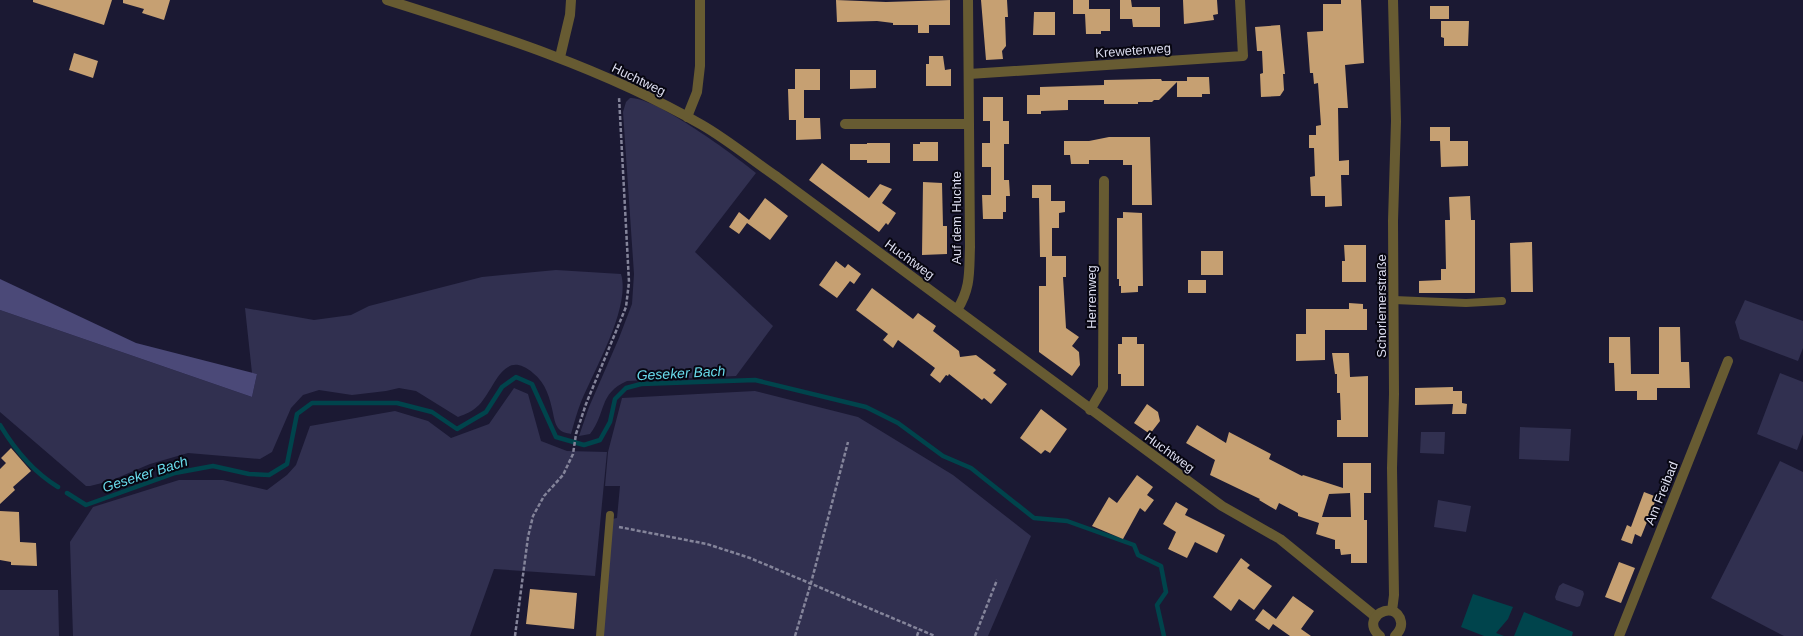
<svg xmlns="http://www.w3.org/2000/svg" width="1803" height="636" viewBox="0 0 1803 636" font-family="Arial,sans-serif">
	<rect width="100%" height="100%" fill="#1b1933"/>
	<path fill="#313050" d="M630 98C654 96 736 156 756 173L695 252 773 326 736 376 627 381C598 394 607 412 590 434L579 436 589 407 619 338 632 304 634 274 623 112 626 102Z
		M556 270 621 274C631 307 594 370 581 402 577 412 574 423 571 434 566 433 561 432 558 428 555 424 554 418 553 413 550 399 546 383 533 373 503 348 496 387 479 405 473 411 466 414 458 417L416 391 399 388 386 391 352 395 319 390 303 395 291 408 272 452 260 459 188 453 150 464 110 481 90 486H86L0 412V310L252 397 257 374 252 373 245 308 314 320 351 315 369 306 482 277Z
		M1745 300 1803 321V348L1798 361 1740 339 1735 322Z
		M1780 373 1803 382V434L1797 450 1757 434Z
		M514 388 528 394 541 441 567 451 607 452 595 576 494 569 470 636H73L70 542 93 507 179 480H223L267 490 287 475 296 465 310 426 395 411 428 421 451 438 489 424Z
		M755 391 858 417 953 475 1031 536 988 636H603L612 519 617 518 620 486H605L608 452 622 398Z
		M1520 427 1571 429 1569 461 1519 459Z
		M1421 432H1445L1444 454 1420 453Z
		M1780 461 1803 472V636H1784L1711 598Z
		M1438 500 1471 506 1466 532 1434 527Z
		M1563 583 1583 591 1584 594 1580 606 1577 607 1556 600 1555 597 1559 586Z
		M0 590H58L59 636H0Z"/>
	<path fill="#4b4978" d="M0 279 136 343 257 374 252 397 0 310Z"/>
	<path fill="#00444c" d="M1473 594 1513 607 1508 619 1496 633 1504 636H1484L1461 627Z
		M1524 612 1573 632 1572 636H1514Z"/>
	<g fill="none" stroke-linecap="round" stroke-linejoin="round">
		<path stroke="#00444c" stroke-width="4.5" d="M0 425C15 450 33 472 58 487
			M67 493 86 505 175 473 213 466 249 474 269 475 287 464 297 414 312 403H397L432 412 457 429 486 412 502 387 516 377 532 384 556 437 584 445 600 440 610 422 615 399 626 388 641 384 755 380 866 407 898 423 943 456 971 468 1034 518 1067 521 1134 545 1138 555 1161 566 1166 592 1157 605 1164 636"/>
	</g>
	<path fill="#c6a072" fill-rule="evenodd" d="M33 0H112L104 25 33 2Z
		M123 0H170L164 20 142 13 144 9 123 3Z
		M836 0 886 2 950 0V25H929V33H918V25H893V23L877 21 837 22Z
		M981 0H1007L1008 17H1005L1006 46 1002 51 1003 59 986 60Z
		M1073 0H1089V9H1110V31H1101V34H1086L1085 14H1073Z
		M1120 0H1131L1132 7H1160V27H1133L1132 19H1120Z
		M1183 0H1217L1218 14 1213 15 1214 20 1184 24Z
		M1341 0H1361L1364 63 1345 65 1348 108H1338L1339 161 1349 160V175H1341L1342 206 1325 207V196H1311L1310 177 1315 176 1314 148H1309V135H1316V126L1321 125 1318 83 1314 84 1313 73H1310L1307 32 1323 31V4H1341Z
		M1430 6H1449V19H1430Z
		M1034 12H1055V35H1033Z
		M1441 21H1469L1468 46H1444V38L1441 37Z
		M1280 25 1285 74H1283L1284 90 1280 96 1261 97 1260 74 1263 73 1262 51H1257L1255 27Z
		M74 53 98 61 93 78 69 70Z
		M929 56H943L945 70 951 69V86H926V64H929Z
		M795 69H820V90H804V118H820L821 139 796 140V120H789L788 89H795Z
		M850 70H876V88L850 89Z
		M1187 77H1209L1210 94H1202V97H1177V82L1159 100H1154L1152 102H1138V104H1104V100H1068V110L1041 111V114H1027V95H1040V87L1104 85V80L1153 79H1161L1162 81H1187Z
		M983 97H1003V121H1009V144H1004V180H1009L1010 196H1006V212H1003V219H983L982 195H991V167H982V143H990V121H983Z
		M1430 127H1450V141H1468V166L1441 167 1440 141H1430Z
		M1109 137H1150L1152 205H1132V165H1123V160H1089V164H1071L1070 155H1064V141H1089Z
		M920 142H938V161H913V144H920Z
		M867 143H890V163H867V160H850V144H867Z
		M822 163 869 198 880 184 892 189 882 203 896 213 888 225 886 223 879 232 809 180Z
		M923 182 942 183 943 226H947V254L922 255Z
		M1032 185H1051V201H1065V212L1059 213V228H1052V256H1066V277H1063L1066 328 1079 337 1072 346 1079 352 1080 365 1072 376 1039 352V286H1046V257H1040L1039 198H1032Z
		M1470 196 1471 220H1475V293H1419V281L1441 280V269H1446L1445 220H1450L1449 197Z
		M765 198 788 216 770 240 747 223 739 234 729 227 739 212 749 220Z
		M1123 212 1142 213 1143 286H1138V292L1121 293V286H1119V279H1117V218H1123Z
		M1532 242 1533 292H1511L1510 243Z
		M1344 245H1366V282H1342V261H1345Z
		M1201 251H1223V275H1201Z
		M836 261 845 268 848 264 861 274 854 284 850 281 837 298 819 285Z
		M1188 280H1206V293H1188Z
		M872 288 913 319 918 313 936 326 933 331 959 351 960 357 976 355 996 370 993 373 1007 384 991 404 984 398 982 400 949 374 948 376 946 375 940 383 930 375 935 368 898 340 893 348 883 340 888 334 856 310Z
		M1349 303 1363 304V309H1367V330H1325V360L1296 361V334H1306V309H1349Z
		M1659 327H1680L1681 362H1689L1690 388H1657V400H1637V391H1615L1614 363H1609V337H1630L1631 374H1659Z
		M1122 337H1137V344H1144V386H1121V374H1118V344H1122Z
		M1332 353H1349L1350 377 1368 376V437H1337V420H1341L1340 393H1337V374H1335Z
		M1453 387V391H1462V403L1467 404 1466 414H1452L1453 404 1415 405V388Z
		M1147 404 1158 412 1160 421 1150 434 1134 423Z
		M1041 409 1067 429 1050 453 1045 450 1041 454 1020 438Z
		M1197 425 1226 443 1229 432 1271 454 1269 459 1302 476 1303 475 1343 488V463H1371V493H1364V520H1367V563H1351V554L1341 555 1340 549H1335V540L1316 534 1319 523 1298 516V513L1279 503 1276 510 1259 500 1260 499 1210 475 1215 460 1186 443ZM1350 493 1351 517H1322L1329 494Z
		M11 448 31 471 13 487 15 490 0 504V469L6 463 1 458Z
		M1137 475 1153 487 1147 495 1154 500 1145 512 1140 508 1123 539 1092 526 1109 497 1117 503Z
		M1644 492 1657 497 1641 537 1635 534 1632 544 1621 540 1627 525 1631 527Z
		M1176 502 1188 509 1185 515 1225 535 1217 553 1195 542 1187 558 1168 549 1176 532 1163 524Z
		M0 511 19 512 20 542 36 543 37 566 11 565V562L0 560Z
		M1241 558 1250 565 1247 568 1272 586 1254 610 1239 599 1231 611 1213 597Z
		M1619 562 1635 568 1621 603 1605 597Z
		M530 589 577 593 574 629 526 624Z
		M1293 596 1314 611 1301 629 1311 636H1290L1273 624 1269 630 1255 620 1263 609 1276 619Z"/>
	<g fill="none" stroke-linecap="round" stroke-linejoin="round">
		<path stroke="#84849a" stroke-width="2.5" stroke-dasharray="4 2" stroke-linecap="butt" d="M619 527 707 544 750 558 935 636
			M515 636 528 537 533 516 544 496 563 475 573 454 576 434 586 404 626 307 629 282 619 97
			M795 636 811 583 848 442
			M917 636 919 630
			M975 636 997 580"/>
		<path stroke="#675b32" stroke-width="8" d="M1394 300 1466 303 1502 301
			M600 636 610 515"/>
		<path stroke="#675b32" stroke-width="10" d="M387 0C495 34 603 68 702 125 728 140 752 160 777 177L1222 506 1280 539 1376 617
			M560 57 570 15 571 0
			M969 74 1243 56 1240 0
			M687 117 697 92 700 66V0
			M845 124H969
			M957 310C971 288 969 272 970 247L968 0
			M1090 410 1103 388 1104 181
			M1619 636 1728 361"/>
		<path stroke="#675b32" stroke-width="10" d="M1392 611 1394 595 1392 468 1394 394 1393 221 1396 121 1393 0
			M1380 636C1358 618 1396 597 1401 622 1402 628 1399 632 1395 636"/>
	</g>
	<g text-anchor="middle" stroke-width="4" stroke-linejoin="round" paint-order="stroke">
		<g font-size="13" fill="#dcddef" stroke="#070611">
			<text transform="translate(1133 50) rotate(-4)" y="5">Kreweterweg</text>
			<text transform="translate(639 79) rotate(26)" y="5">Huchtweg</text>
			<text transform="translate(956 218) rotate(-90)" y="5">Auf dem Huchte</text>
			<text transform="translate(910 259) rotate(36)" y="5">Huchtweg</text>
			<text transform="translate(1091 297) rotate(-90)" y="5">Herrenweg</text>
			<text transform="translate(1381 306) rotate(-90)" y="5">Schorlemerstraße</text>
			<text transform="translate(1170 452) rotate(36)" y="5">Huchtweg</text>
			<text transform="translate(1661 493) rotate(-68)" y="5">Am Freibad</text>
		</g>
		<g font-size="14" font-style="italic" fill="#69dcec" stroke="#070611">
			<text transform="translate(681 373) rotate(-3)" y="5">Geseker Bach</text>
			<text transform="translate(145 474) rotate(-18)" y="5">Geseker Bach</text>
		</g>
	</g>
</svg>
